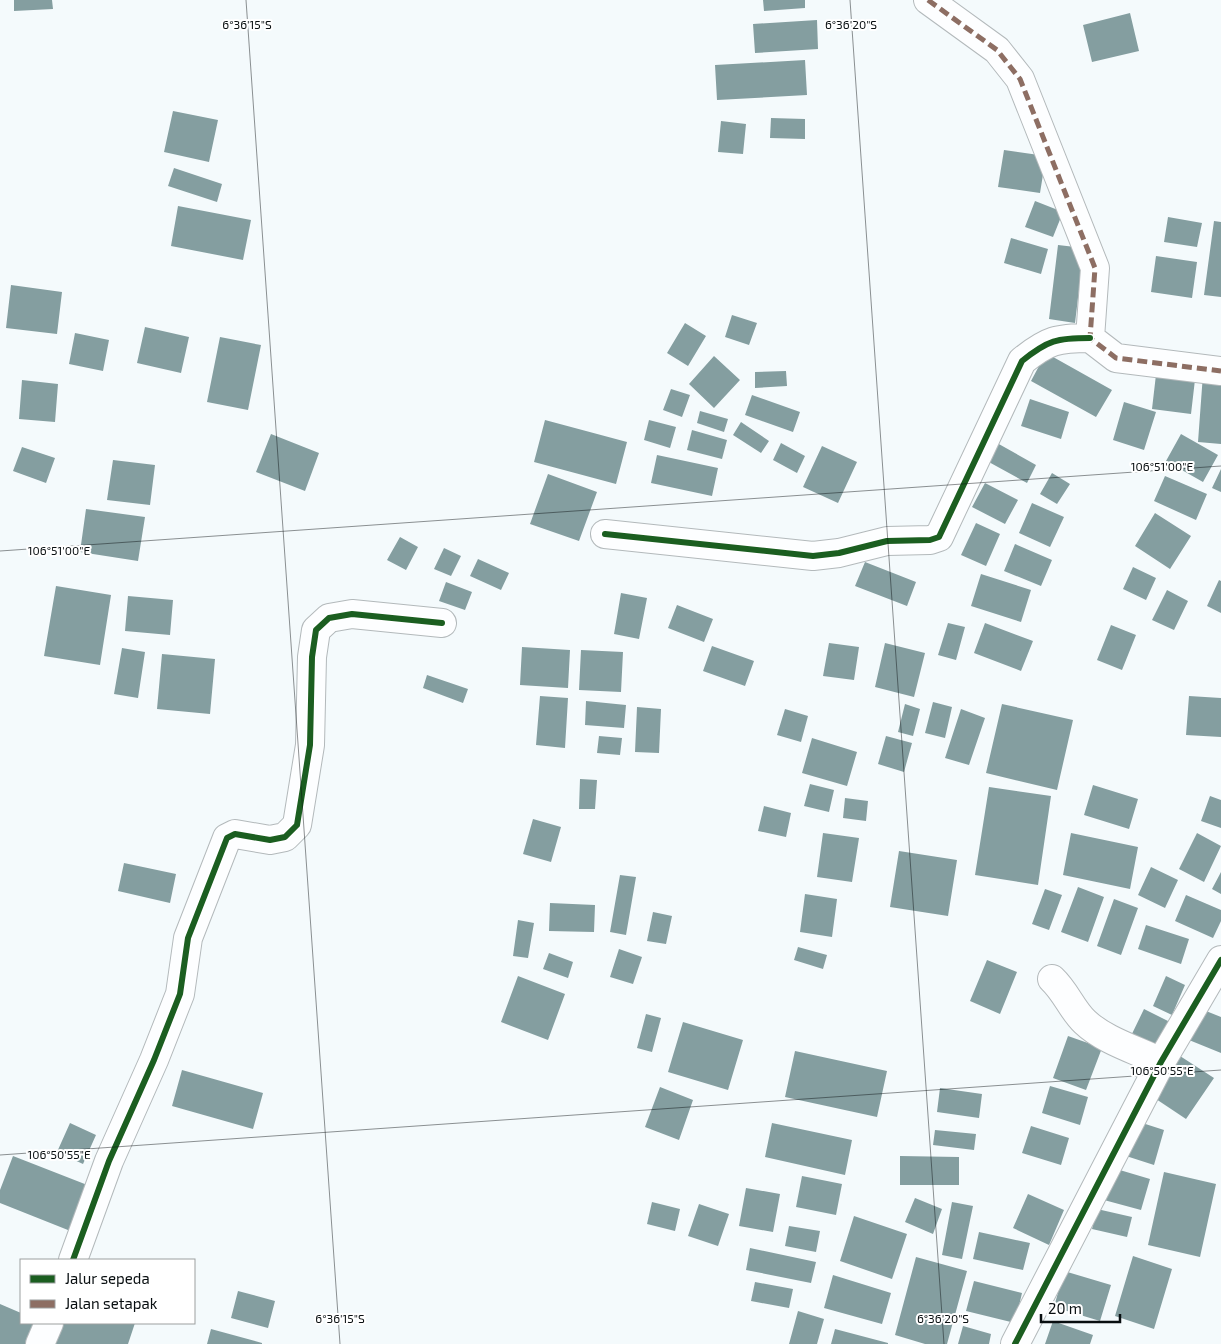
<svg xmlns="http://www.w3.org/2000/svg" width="1221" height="1344" viewBox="0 0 1221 1344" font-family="'Exo 2',sans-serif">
	<rect width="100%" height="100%" fill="#f4fafc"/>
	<path fill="#849ea0" d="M14 0H52L53 9 14 11Z
		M763 0H805V8L764 11Z
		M1130 13 1139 51 1092 62 1083 25Z
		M817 20 818 49 755 53 753 24Z
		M805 60 807 95 717 100 715 65Z
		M173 111 218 120 209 162 164 152Z
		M771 118 805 119V139L770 138Z
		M721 121 746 124 743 154 718 152Z
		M1004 150 1046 156 1040 193 998 187Z
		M174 168 222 184 217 202 168 186Z
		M1035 201 1063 212 1053 237 1025 227Z
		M178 206 251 220 243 260 171 246Z
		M1168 217 1202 223 1197 247 1164 242Z
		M1214 221 1221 222V297L1204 295Z
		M1011 238 1048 249 1041 274 1004 263Z
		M1058 245 1084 248 1075 323 1049 319Z
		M1156 256 1197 262 1192 298 1151 292Z
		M11 285 62 292 57 334 6 328Z
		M732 315 757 323 749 345 725 337Z
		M685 323 706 336 688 366 667 353Z
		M145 327 189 337 181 373 137 363Z
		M75 333 109 340 103 371 69 364Z
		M220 337 261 345 248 410 207 402Z
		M1046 353 1112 390 1096 417 1031 381Z
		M714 356 740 380 714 408 689 384Z
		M1157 366 1196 371 1191 414 1152 409Z
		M786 371 787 386 755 388V372Z
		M1203 374 1221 376V444L1198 442Z
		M22 380 58 384 55 422 19 419Z
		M671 389 690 395 682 417 663 410Z
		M752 395 800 412 793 432 745 415Z
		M1030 399 1069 412 1061 439 1021 426Z
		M1124 402 1156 412 1144 450 1113 440Z
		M700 411 728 419 724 432 697 423Z
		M545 420 627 442 616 484 534 462Z
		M649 420 676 427 670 448 644 440Z
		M741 422 769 441 761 453 733 435Z
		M692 430 727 440 722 459 687 450Z
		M271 434 319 453 305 491 256 472Z
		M1181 434 1218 455 1203 482 1166 461Z
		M781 443 805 456 797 473 773 460Z
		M997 443 1036 465 1027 483 987 461Z
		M822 446 857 462 838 503 803 487Z
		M22 447 55 458 46 483 13 471Z
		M657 455 718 468 712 496 651 483Z
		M113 460 155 465 150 505 107 500Z
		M1221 469V492L1212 488Z
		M1052 473 1070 484 1057 504 1040 494Z
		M548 474 597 492 579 541 530 524Z
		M1165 476 1207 494 1196 520 1154 501Z
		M985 483 1018 500 1005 524 972 507Z
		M1032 503 1064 517 1050 547 1019 533Z
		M86 509 145 517 138 561 80 552Z
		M1155 513 1191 536 1170 569 1135 546Z
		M976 523 1000 534 986 566 961 555Z
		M400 537 418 547 406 570 387 560Z
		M1015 544 1052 560 1041 586 1004 571Z
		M444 548 461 556 451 576 434 569Z
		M478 559 509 573 501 590 470 576Z
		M865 562 916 582 907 606 855 586Z
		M1133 567 1156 578 1146 600 1123 589Z
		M981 574 1031 590 1021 622 971 606Z
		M1219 580 1221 581V613L1207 606Z
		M446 582 472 592 465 610 439 601Z
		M56 586 111 595 100 665 44 656Z
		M1167 590 1188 601 1174 630 1152 620Z
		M621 593 647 598 639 639 614 634Z
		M128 596 173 600 170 635 125 631Z
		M677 605 713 619 704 642 668 628Z
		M948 623 965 627 956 660 938 655Z
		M985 623 1033 641 1021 671 974 653Z
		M1111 625 1136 635 1122 670 1097 660Z
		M829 643 859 647 854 680 823 676Z
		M885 643 925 653 914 697 875 687Z
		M712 646 754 661 745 686 703 671Z
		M522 647 570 650 568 688 520 685Z
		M122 648 145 652 138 698 114 694Z
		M581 650 623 652 621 692 579 690Z
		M162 654 215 659 210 714 157 709Z
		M427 675 468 689 463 703 423 688Z
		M540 696 568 698 565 748 536 745Z
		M1189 696 1221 698V737L1186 735Z
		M586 701 626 705 624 728 585 725Z
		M933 702 952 707 945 738 925 733Z
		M905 704 920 709 913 736 898 732Z
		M1002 704 1073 720 1057 790 986 773Z
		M637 707 661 709 659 753 635 752Z
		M785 709 808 716 801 742 777 735Z
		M961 709 985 718 969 765 945 758Z
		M599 736 622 738 620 755 597 753Z
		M886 736 912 743 904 772 878 764Z
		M812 738 857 752 847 786 802 773Z
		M580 779 597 780 595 809H579Z
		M810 784 834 790 829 812 804 806Z
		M1093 785 1138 799 1129 829 1084 815Z
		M989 787 1051 796 1038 885 975 875Z
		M1210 796 1221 800V828L1201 821Z
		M845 798 868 801 866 821 843 818Z
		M764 806 791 813 786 837 758 831Z
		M533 819 561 827 551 862 523 854Z
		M823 833 859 838 852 882 817 877Z
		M1071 833 1138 847 1130 889 1063 875Z
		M1197 833 1221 846 1204 882 1179 869Z
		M899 851 957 860 948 916 890 907Z
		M124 863 176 874 170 903 118 891Z
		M1151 867 1178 880 1165 908 1138 895Z
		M1221 872V894L1212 889Z
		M620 875 636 877 626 935 610 932Z
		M1078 887 1104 897 1088 942 1061 932Z
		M1045 889 1062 895 1049 930 1032 924Z
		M805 894 837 899 832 937 800 932Z
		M1186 895 1221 910V921L1213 938 1175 921Z
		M1114 899 1138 908 1121 955 1097 946Z
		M550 903 595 905 594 932 549 931Z
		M653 912 672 916 666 944 647 941Z
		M518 920 534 923 528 958 513 956Z
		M1146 925 1189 939 1181 964 1138 949Z
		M798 947 827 955 823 969 794 960Z
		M619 949 642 957 633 984 610 977Z
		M549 953 573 962 568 978 543 969Z
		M987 960 1017 972 1000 1014 970 1001Z
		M518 976 565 994 548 1040 501 1022Z
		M1166 976 1185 985 1172 1015 1153 1006Z
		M1144 1009 1170 1022 1156 1053 1129 1040Z
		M1201 1009 1221 1017V1053L1189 1040Z
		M646 1014 661 1018 652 1052 637 1048Z
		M683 1022 743 1040 728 1090 668 1072Z
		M1068 1036 1102 1048 1086 1090 1053 1078Z
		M795 1051 887 1071 877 1117 785 1097Z
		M1180 1056 1214 1078 1186 1119 1153 1097Z
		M182 1070 263 1093 253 1129 172 1106Z
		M1050 1086 1088 1097 1080 1125 1042 1113Z
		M660 1087 693 1100 679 1140 645 1127Z
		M940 1088 982 1094 979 1118 937 1112Z
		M1133 1120 1164 1130 1154 1165 1123 1155Z
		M70 1123 96 1135 83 1164 57 1152Z
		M772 1123 852 1140 845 1175 765 1157Z
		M1031 1126 1069 1138 1061 1165 1022 1153Z
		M935 1130 976 1134 974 1150 933 1145Z
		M13 1156 95 1188 78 1234 0 1203V1190Z
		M900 1156 959 1157V1185H900Z
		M1113 1168 1150 1179 1141 1210 1104 1200Z
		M1164 1172 1216 1184 1200 1257 1148 1245Z
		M802 1176 842 1184 836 1215 796 1207Z
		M746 1188 780 1194 773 1232 739 1226Z
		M1028 1194 1064 1210 1049 1245 1013 1228Z
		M915 1198 942 1209 933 1234 905 1222Z
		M652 1202 680 1209 675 1231 647 1224Z
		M952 1202 973 1206 962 1259 942 1255Z
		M699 1204 729 1214 718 1246 688 1236Z
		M1097 1209 1132 1217 1127 1237 1092 1229Z
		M854 1216 907 1234 892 1279 840 1261Z
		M789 1226 820 1231 816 1252 785 1246Z
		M979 1232 1030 1243 1023 1270 973 1259Z
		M750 1248 816 1262 811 1283 746 1270Z
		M1133 1256 1172 1269 1154 1329 1115 1316Z
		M916 1257 967 1271 947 1344H925L895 1335Z
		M1064 1271 1111 1285 1100 1321 1054 1307Z
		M833 1275 891 1293 882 1324 824 1308Z
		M974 1281 1022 1293 1015 1323 966 1311Z
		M755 1282 793 1289 789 1308 751 1301Z
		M238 1291 275 1301 268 1328 231 1318Z
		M0 1304 21 1313V1323H42L35 1344H0Z
		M798 1311 824 1319 817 1344H789Z
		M1053 1321 1093 1335 1090 1344H1045Z
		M58 1323H135L128 1344H51Z
		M963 1326 991 1334 989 1344H958Z
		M211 1329 262 1343V1344H207Z
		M835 1329 888 1343V1344H831Z"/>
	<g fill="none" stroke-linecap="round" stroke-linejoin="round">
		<defs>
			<path id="street" d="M928 0 997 50 1020 79 1095 268 1090 338 1116 358 1221 371
				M605 534 813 556 839 553 887 541 930 540 939 537 1022 361C1048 340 1057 338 1090 338
				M1052 979C1066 992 1072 1010 1085 1022 1105 1041 1137 1050 1161 1062
				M73 1260 109 1161 154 1060 180 994 188 938 227 838 235 834 270 840 285 837 297 825 310 745 312 657 316 630 329 618 352 614 442 623
				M40 1344 49 1323
				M1015 1344 1161 1062 1221 960"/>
		</defs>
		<use href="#street" stroke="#b3b9bb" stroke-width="30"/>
		<use href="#street" stroke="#fdfeff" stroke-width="28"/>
		<path stroke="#8d6e63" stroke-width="5" stroke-dasharray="10 5" stroke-linecap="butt" d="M928 0 997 50 1020 79 1095 268 1090 338 1116 358 1221 371"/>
		<defs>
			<path id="cycleway" d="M605 534 813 556 839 553 887 541 930 540 939 537 1022 361C1048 340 1057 338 1090 338
				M73 1260 109 1161 154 1060 180 994 188 938 227 838 235 834 270 840 285 837 297 825 310 745 312 657 316 630 329 618 352 614 442 623
				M1015 1344 1161 1062 1221 960"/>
		</defs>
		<use href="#cycleway" stroke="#fff" stroke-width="9"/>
		<use href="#cycleway" stroke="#1b5e20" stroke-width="6"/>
	</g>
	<path fill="none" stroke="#080e10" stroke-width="1" stroke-opacity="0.45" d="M246 0 340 1344M850 0 944 1344M0 551 1221 466M0 1155 1221 1070"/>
	<g font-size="12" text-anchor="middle" fill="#080e10" stroke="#fff" stroke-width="4" stroke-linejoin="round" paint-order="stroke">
		<text x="247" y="29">6°36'15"S</text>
		<text x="851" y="29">6°36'20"S</text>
		<text x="1162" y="471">106°51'00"E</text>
		<text x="59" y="555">106°51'00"E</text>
		<text x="1162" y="1075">106°50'55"E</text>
		<text x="59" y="1159">106°50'55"E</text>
		<text x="340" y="1323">6°36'15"S</text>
		<text x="943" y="1323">6°36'20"S</text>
	</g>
	<rect x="20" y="1259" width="175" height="65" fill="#ffffff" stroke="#9c9f9f"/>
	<rect x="30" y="1275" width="25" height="8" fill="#1b5e20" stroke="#9c9f9f"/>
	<text x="65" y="1284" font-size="15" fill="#080e10">Jalur sepeda</text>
	<rect x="30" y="1300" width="25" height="8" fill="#8d6e63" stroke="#9c9f9f"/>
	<text x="65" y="1309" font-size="15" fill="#080e10">Jalan setapak</text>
	<path d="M1041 1314v8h79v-8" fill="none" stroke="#080e10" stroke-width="2.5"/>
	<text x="1048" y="1314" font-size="15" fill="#080e10" stroke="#ffffff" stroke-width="4" paint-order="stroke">20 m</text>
</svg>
